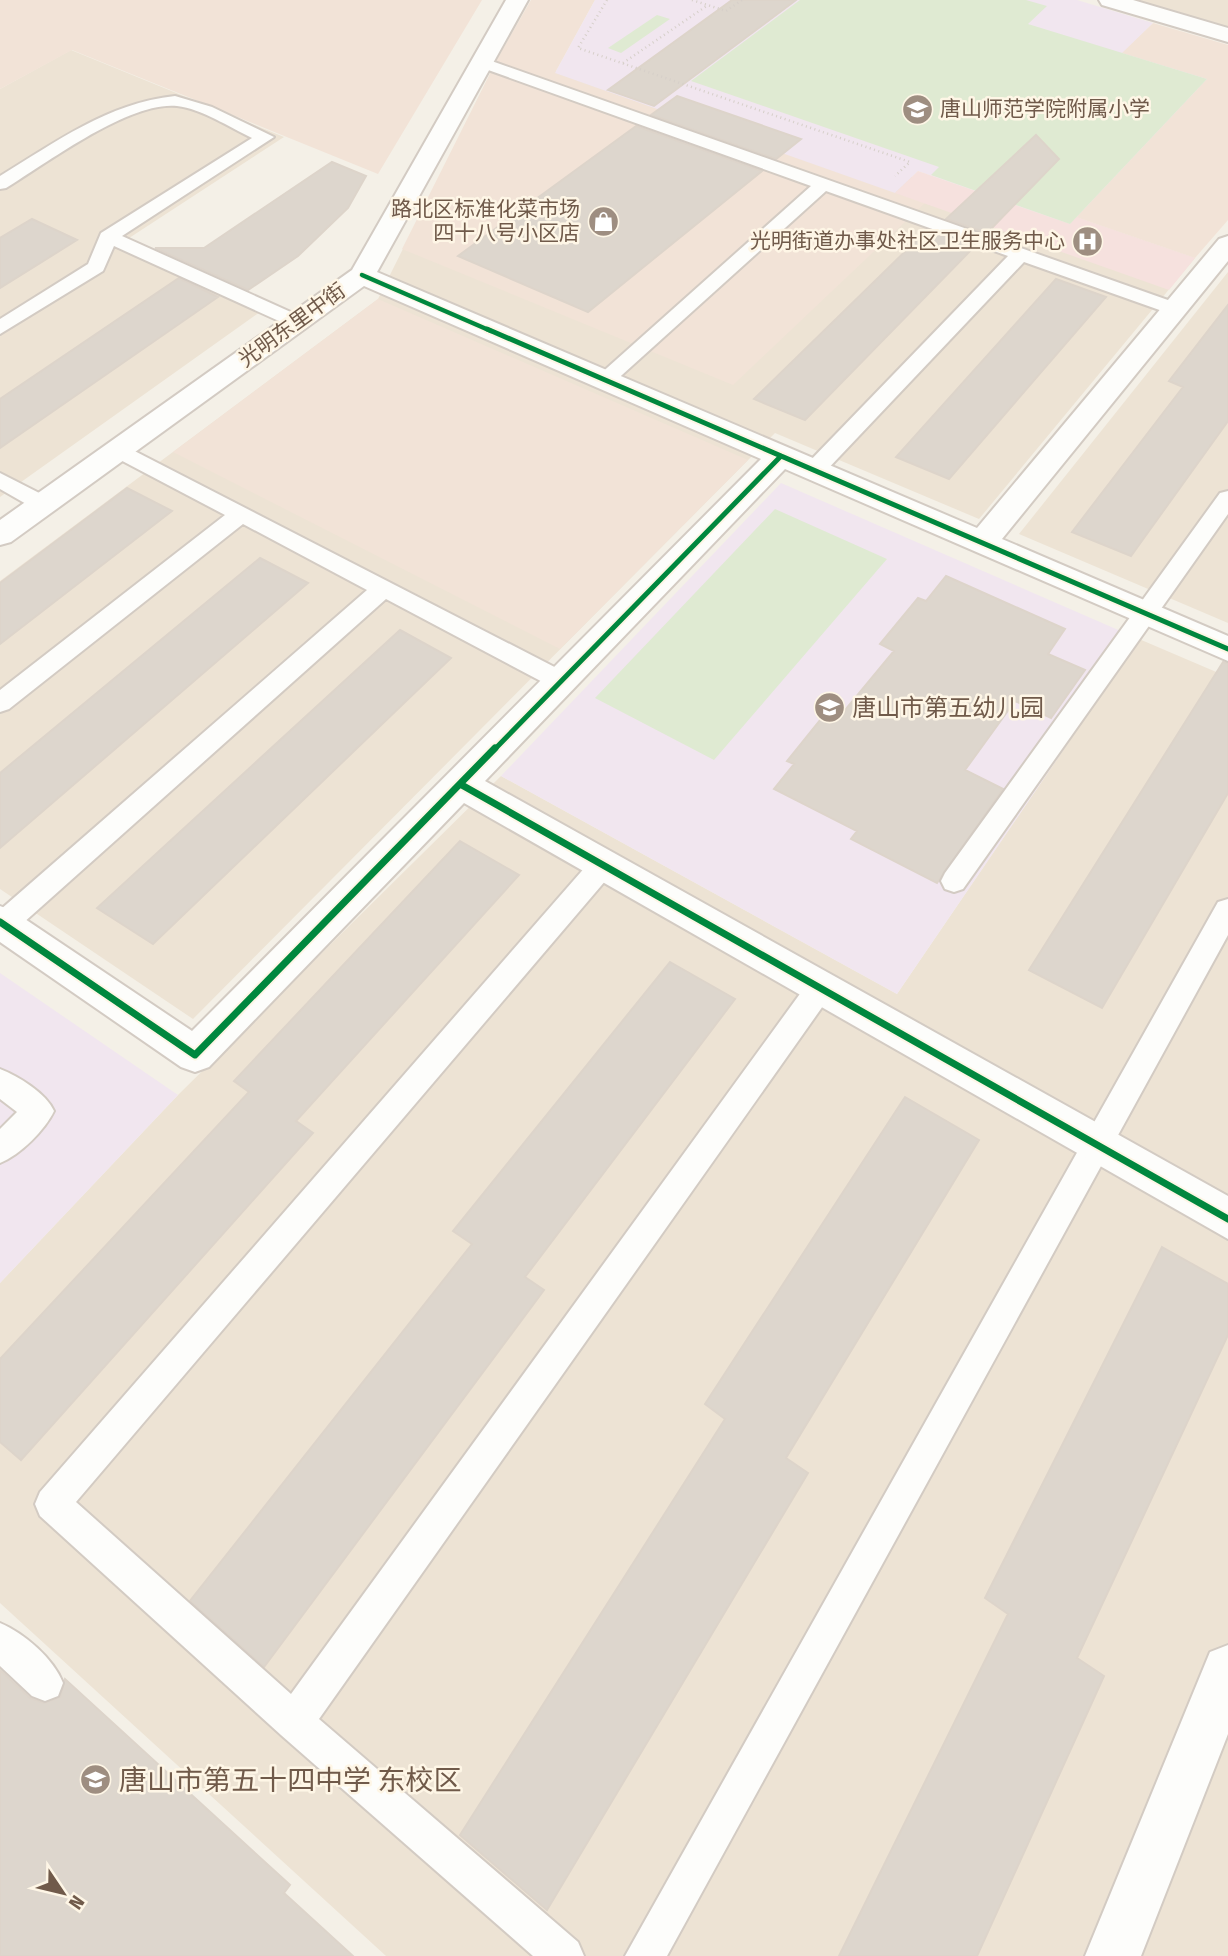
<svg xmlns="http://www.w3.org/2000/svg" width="1228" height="1956" viewBox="0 0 1228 1956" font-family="'Fira Sans Condensed','Noto Sans SC',sans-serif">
	<rect width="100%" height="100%" fill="#f4f0e7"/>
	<path fill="#ede3d4" d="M1125 0H1228V30Z
		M71 50 284 137 123 242 267 307 0 497V89Z
		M500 54 1070 224 1076 217 1195 258 979 519 775 433 193 1019 0 889V581L378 299Z
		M1228 272V623L1019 534Z
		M1139 639 1228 677V1956H386L0 1603V1283L178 1095 501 776 897 994Z"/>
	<path fill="#f2e3d7" d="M0 0H482L378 174 72 50 0 89Z
		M531 0H595L555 73 925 203 733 385 402 249 500 54Z
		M1153 23 1228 45V220L1195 258 1076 217 1206 79 1121 53Z
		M378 299 748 460 560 649 173 452Z"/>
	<path fill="#f1e6ef" d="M595 0H1077L1153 23 1122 53 1207 79 1070 224 918 171 895 193 555 73Z
		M781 483 1139 639 897 994 501 776Z
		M0 973 178 1095 0 1283Z"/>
	<path fill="#f6e1de" d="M918 171 1070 224 1076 217 1195 258 1169 290 895 193Z"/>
	<path fill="#dfead2" d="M800 0H1026L1047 6 1028 24 1207 79 1070 224 931 175 939 167 691 81Z
		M657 15 670 19 621 53 608 48Z
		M775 509 887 559 714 760 595 698Z"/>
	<path fill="#ddd6cd" stroke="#ddd4ca" stroke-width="2" d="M732 0H796L654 106 608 90Z
		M677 96 801 139 776 159 651 115Z
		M636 126 762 171 588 312 458 256Z
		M1036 135 1059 159 987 233 946 219Z
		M332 162 366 176 348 208 298 256 248 290 155 248H204Z
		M32 219 77 240 0 288V238Z
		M932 232 974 247 805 420 754 399 924 233Z
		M179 278 218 297 0 448V399Z
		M1056 279 1106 297 949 479 896 457Z
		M1228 305V421L1131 556 1072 532 1183 387 1169 381Z
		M127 488 172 511 0 644V583Z
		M260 558 308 583 0 848V773Z
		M946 576 1065 629 1048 654 1085 670 1051 718 1015 701 965 770 1003 789 937 883 851 839 857 831 774 789 794 764 787 761 829 709 841 715 894 651 880 644 918 598 926 601Z
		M400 630 451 658 153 944 97 908Z
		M1223 662 1228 663V793L1102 1008 1029 970Z
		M460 841 519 875 296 1121 313 1133 21 1460 0 1442V1359L249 1092 234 1081Z
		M670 962 735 999 525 1277 544 1290 264 1667 190 1601 472 1244 453 1231Z
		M905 1097 979 1140 786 1458 808 1473 547 1910 460 1835 725 1419 705 1404Z
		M1162 1247 1228 1284V1335L1077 1658 1104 1676 977 1956H839L1008 1614 985 1598Z
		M0 1670 30 1698 44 1703 60 1697 65 1679 290 1885 284 1893 353 1956H0Z"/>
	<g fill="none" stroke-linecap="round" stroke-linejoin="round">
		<defs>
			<path id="service" d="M483 58 1182 305 1185 309 1175 315 1168 313 1024 262 822 475H806L803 470 806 465 1008 256 826 191 612 384H598L595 380 598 376 811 186 477 66V60Z
				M175 96 212 107 274 137 122 236 304 318 307 322 304 326H290L114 246 103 271 0 334V319L88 264 101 233 252 138C229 127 202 109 177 106 129 101 47 163 6 188L0 189V176C56 142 108 103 175 96Z
				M119 443 570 675 573 681 570 687 561 690 552 687 386 599 13 932 0 934V910L367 590 243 524 9 709 0 712V690L225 515 111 455 108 450 111 445Z
				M0 473 51 499 54 504 51 509H35L0 489Z
				M1228 491V514L963 889 954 892 945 889 941 881 945 873 1220 493Z
				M603 854 612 857 616 865 612 873 76 1502 291 1694 810 980 820 976 830 980 834 988 830 996 319 1719 578 1942 584 1956H533L281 1735 40 1516 35 1504 40 1492 594 857Z
				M1228 899V935L667 1956H625L1218 902Z
				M0 1069C18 1076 46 1093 54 1111 45 1130 20 1155 0 1163V1129L17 1112 0 1099Z
				M0 1623C24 1633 54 1659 63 1683L58 1696 45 1701 32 1696 0 1666Z"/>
			<path id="minor" d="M506 0H528L377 272 977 528 1219 239 1228 236V261L1002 539 1228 636V661L785 469 485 781 1228 1196V1239L464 803 209 1067 195 1072 181 1067 0 942V906L13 911 192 1031 761 459 364 286 11 542 0 545V520L352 270Z
				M1099 0H1133L1228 28V42L1102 5Z
				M1228 1645V1734L1141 1956H1085L1210 1652Z"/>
		</defs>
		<use href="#service" stroke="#d3cbc3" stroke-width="4"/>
		<use href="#minor" stroke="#d3cbc3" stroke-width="4"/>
		<path stroke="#d6cfc9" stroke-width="2.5" stroke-dasharray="1 3.5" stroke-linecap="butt" d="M607 0 578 48 910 162 895 176
			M692 0 726 11 742 0
			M623 63 708 5"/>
		<use href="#service" fill="#fdfdfb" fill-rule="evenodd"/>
		<use href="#minor" fill="#fdfdfb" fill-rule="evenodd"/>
		<defs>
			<path id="cycleway-far2" d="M362 275 491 331"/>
			<path id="cycleway-far1" d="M487 329 1228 649
				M494 750 781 456"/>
			<path id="cycleway" d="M460 784 1228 1219
				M0 922 195 1055 495 748"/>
		</defs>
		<use href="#cycleway-far2" stroke="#fef6e6" stroke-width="7"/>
		<use href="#cycleway-far1" stroke="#fef6e6" stroke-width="9"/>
		<use href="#cycleway" stroke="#fef6e6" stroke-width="11"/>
		<use href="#cycleway-far2" stroke="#00873e" stroke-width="4.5"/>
		<use href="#cycleway-far1" stroke="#00873e" stroke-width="5"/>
		<use href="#cycleway" stroke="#00873e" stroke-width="7"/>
	</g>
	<defs>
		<symbol id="school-disc" viewBox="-11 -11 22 22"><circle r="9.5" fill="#9e8e81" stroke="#fef6e6"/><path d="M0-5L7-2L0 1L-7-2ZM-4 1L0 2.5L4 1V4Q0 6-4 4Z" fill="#fff"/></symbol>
		<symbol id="shop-disc" viewBox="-11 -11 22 22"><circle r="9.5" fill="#9e8e81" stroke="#fef6e6"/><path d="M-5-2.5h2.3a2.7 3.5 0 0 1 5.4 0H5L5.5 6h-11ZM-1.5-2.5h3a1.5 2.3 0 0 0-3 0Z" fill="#fff"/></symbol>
		<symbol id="hospital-disc" viewBox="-11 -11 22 22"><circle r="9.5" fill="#9e8e81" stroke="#fef6e6"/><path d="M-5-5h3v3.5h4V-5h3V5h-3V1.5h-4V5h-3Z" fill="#fff"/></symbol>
	</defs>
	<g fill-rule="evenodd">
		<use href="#school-disc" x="900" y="92" width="35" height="35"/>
		<use href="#shop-disc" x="586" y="204" width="35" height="35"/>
		<use href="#hospital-disc" x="1070" y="224" width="35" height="35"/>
		<use href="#school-disc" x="812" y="690" width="35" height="35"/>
		<use href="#school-disc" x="78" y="1762" width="35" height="35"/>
	</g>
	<g text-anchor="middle" stroke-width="5" stroke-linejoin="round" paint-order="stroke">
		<g font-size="21" fill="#705a4a" stroke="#fef6e6" text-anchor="end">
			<text x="940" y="116" text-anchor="start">唐山师范学院附属小学</text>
			<text x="580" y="216">路北区标准化菜市场<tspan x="580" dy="24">四十八号小区店</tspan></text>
			<text x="1065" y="248">光明街道办事处社区卫生服务中心</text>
		</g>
		<g font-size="21" fill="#705a4a" stroke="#fef6e6">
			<text transform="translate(292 325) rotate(-36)" y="7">光明东里中街</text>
		</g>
		<g font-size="24" fill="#705a4a" stroke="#fef6e6" text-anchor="start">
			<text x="852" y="716">唐山市第五幼儿园</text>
		</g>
		<g font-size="28" fill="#705a4a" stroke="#fef6e6" text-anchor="start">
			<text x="119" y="1790">唐山市第五十四中学 东校区</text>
		</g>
	</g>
	<g transform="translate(63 1893) rotate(125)" stroke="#fef6e6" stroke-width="5" paint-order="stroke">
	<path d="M0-5L12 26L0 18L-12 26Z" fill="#705a4a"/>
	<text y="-10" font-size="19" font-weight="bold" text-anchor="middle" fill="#705a4a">N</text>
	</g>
</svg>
